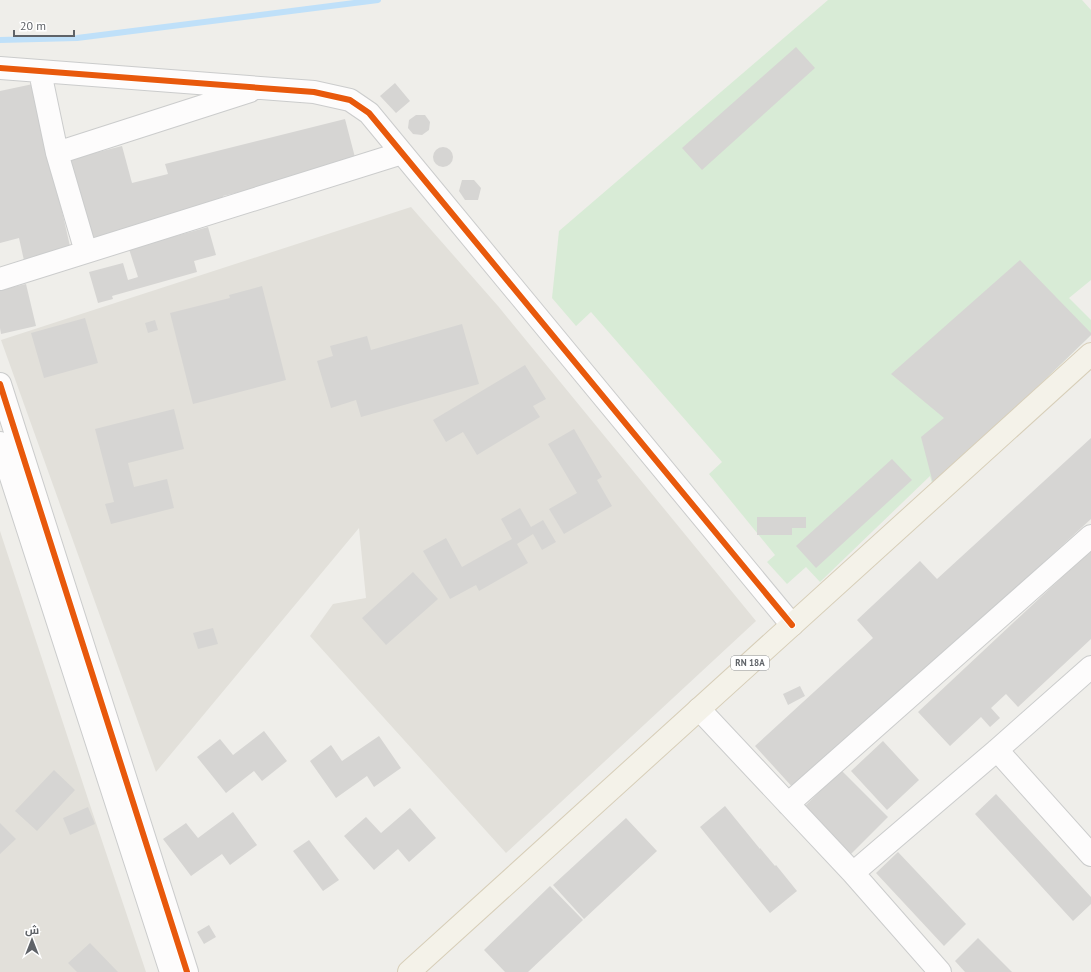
<svg xmlns="http://www.w3.org/2000/svg" width="1091" height="972" viewBox="0 0 1091 972" font-family="'PT Sans',Cairo,sans-serif">
	<rect width="100%" height="100%" fill="#efeeea"/>
	<path fill="#e2e0da" d="M411 207 498 306 756 621 506 853 310 636 333 604 366 598 359 528 156 772 1 340Z
		M0 531 89 802 146 972H0Z"/>
	<path fill="#d8ebd6" d="M828 0H1082L1091 10V280L1069 298 1091 320V335L933 487 930 476 820 582 806 567 787 584 767 562 775 555 709 474 722 462 591 312 576 326 552 298 559 231Z"/>
	<g fill="none" stroke-linecap="round" stroke-linejoin="round">
		<path stroke="#bfe0f9" stroke-width="6" d="M0 40 77 38 378 0"/>
	</g>
	<path fill="#d6d5d3" d="M796 47 815 68 702 170 682 148Z
		M395 83 410 101 396 113 380 96Z
		M33 84 72 255 25 265 19 238 0 243V91Z
		M416 115H425L430 122 429 130 422 135 413 134 408 128 409 120Z
		M345 119 357 165 223 196 226 207 88 241 67 160 122 146 132 183 168 174 165 164Z
		M433 157a10 10 0 1 1 20 0a10 10 0 1 1-20 0Z
		M462 180H474L481 188 478 200H465L459 191Z
		M208 227 216 255 194 261 197 272 112 296 113 299 98 303 89 272 123 263 128 280 138 277 129 249Z
		M1020 260 1091 333V335L934 487 921 437 944 418 891 374Z
		M26 284 36 326 1 334 0 328V290Z
		M262 286 286 380 193 404 170 313 230 298 229 295Z
		M85 318 98 363 44 378 31 333Z
		M155 320 158 330 148 333 145 323Z
		M462 324 479 384 361 417 356 400 331 408 317 361 333 356 330 346 367 336 371 350Z
		M525 365 546 399 533 406 540 417 477 455 463 432 446 442 433 420Z
		M174 409 184 449 128 463 134 487 167 479 174 508 111 524 105 504 114 502 95 429Z
		M574 429 602 477 597 480 612 506 564 534 549 509 577 493 548 444Z
		M1091 438V519L795 790 755 746 873 638 857 620 920 561 937 579Z
		M892 459 912 480 816 568 796 546Z
		M520 508 531 527 543 520 556 542 542 550 533 534 517 544 528 563 479 591 476 585 450 599 423 551 446 538 462 567 512 539 501 519Z
		M757 517H806V528H792V535H757Z
		M1091 550V639L1018 707 1006 694 991 708 1000 718 990 727 981 717 950 746 918 712Z
		M413 572 438 599 386 645 362 618Z
		M213 628 218 644 198 649 193 633Z
		M800 686 805 696 788 705 783 694Z
		M264 731 287 761 262 781 254 771 226 793 197 757 220 739 233 755Z
		M379 736 401 768 374 787 367 776 336 798 310 761 331 745 342 761Z
		M883 741 919 780 887 810 851 771Z
		M54 770 75 790 37 831 15 811Z
		M841 770 888 817 849 856 802 809Z
		M996 794 1091 897V904L1073 921 975 814Z
		M725 806 760 849V848L775 866 776 865 797 891 770 913 700 827Z
		M88 807 95 824 70 835 63 818Z
		M410 808 436 838 409 862 398 849 374 870 344 836 366 817 381 833Z
		M233 812 257 845 230 865 222 854 191 876 163 839 186 823 198 838Z
		M626 818 657 851 584 919 553 885Z
		M0 823 16 839 0 854Z
		M309 840 339 880 323 891 293 851Z
		M898 852 966 924 944 946 876 873Z
		M550 886 583 920 528 972H505L484 950Z
		M209 925 216 937 204 944 197 932Z
		M978 938 1012 972H965L955 961Z
		M90 943 118 972H77L68 963Z"/>
	<g fill="none" stroke-linecap="round" stroke-linejoin="round">
		<defs>
			<path id="minor" d="M0 68 314 92 350 100 369 113 792 625
				M40 72 57 153 86 252
				M57 153 250 91
				M0 279 402 153
				M0 384 187 972
				M0 443 171 972
				M699 709 853 873 940 972
				M997 750 1091 855
				M788 804 1091 536
				M853 873 997 750 1091 667"/>
			<path id="major" d="M409 972 1091 354"/>
		</defs>
		<use href="#minor" stroke="#cbcccc" stroke-width="24"/>
		<use href="#major" stroke="#d7ceb8" stroke-width="24"/>
		<use href="#minor" stroke="#fdfcfc" stroke-width="22"/>
		<use href="#major" stroke="#f4f2e9" stroke-width="22"/>
		<defs>
			<path id="cycleway" d="M0 68 314 92 350 100 369 113 792 625
				M0 384 187 972"/>
		</defs>
		<use href="#cycleway" stroke="#fff" stroke-width="8"/>
		<use href="#cycleway" stroke="#e8590c" stroke-width="6"/>
	</g>
	<g text-anchor="middle" stroke-width="3.5" stroke-linejoin="round" paint-order="stroke">
		<rect fill="#fff" stroke="#8f9295" stroke-width="1" x="731" y="656" width="38" height="14" rx="3"/>
		<g font-size="9" font-weight="bold" fill="#5f6368">
			<text x="750" y="666">RN 18A</text>
		</g>
	</g>
	<g transform="translate(32 940)" stroke="#ffffff" stroke-width="3" paint-order="stroke">
	<path d="M0-3L7 15L0 10L-7 15Z" fill="#5f6368"/>
	<text y="-6" font-size="11" font-weight="bold" text-anchor="middle" fill="#5f6368">ش</text>
	</g>
	<path d="M14 30v6h60v-6" fill="none" stroke="#5f6368" stroke-width="2"/>
	<text x="20" y="30" font-size="12" fill="#5f6368" stroke="#ffffff" stroke-width="3" paint-order="stroke">20 m</text>
</svg>
